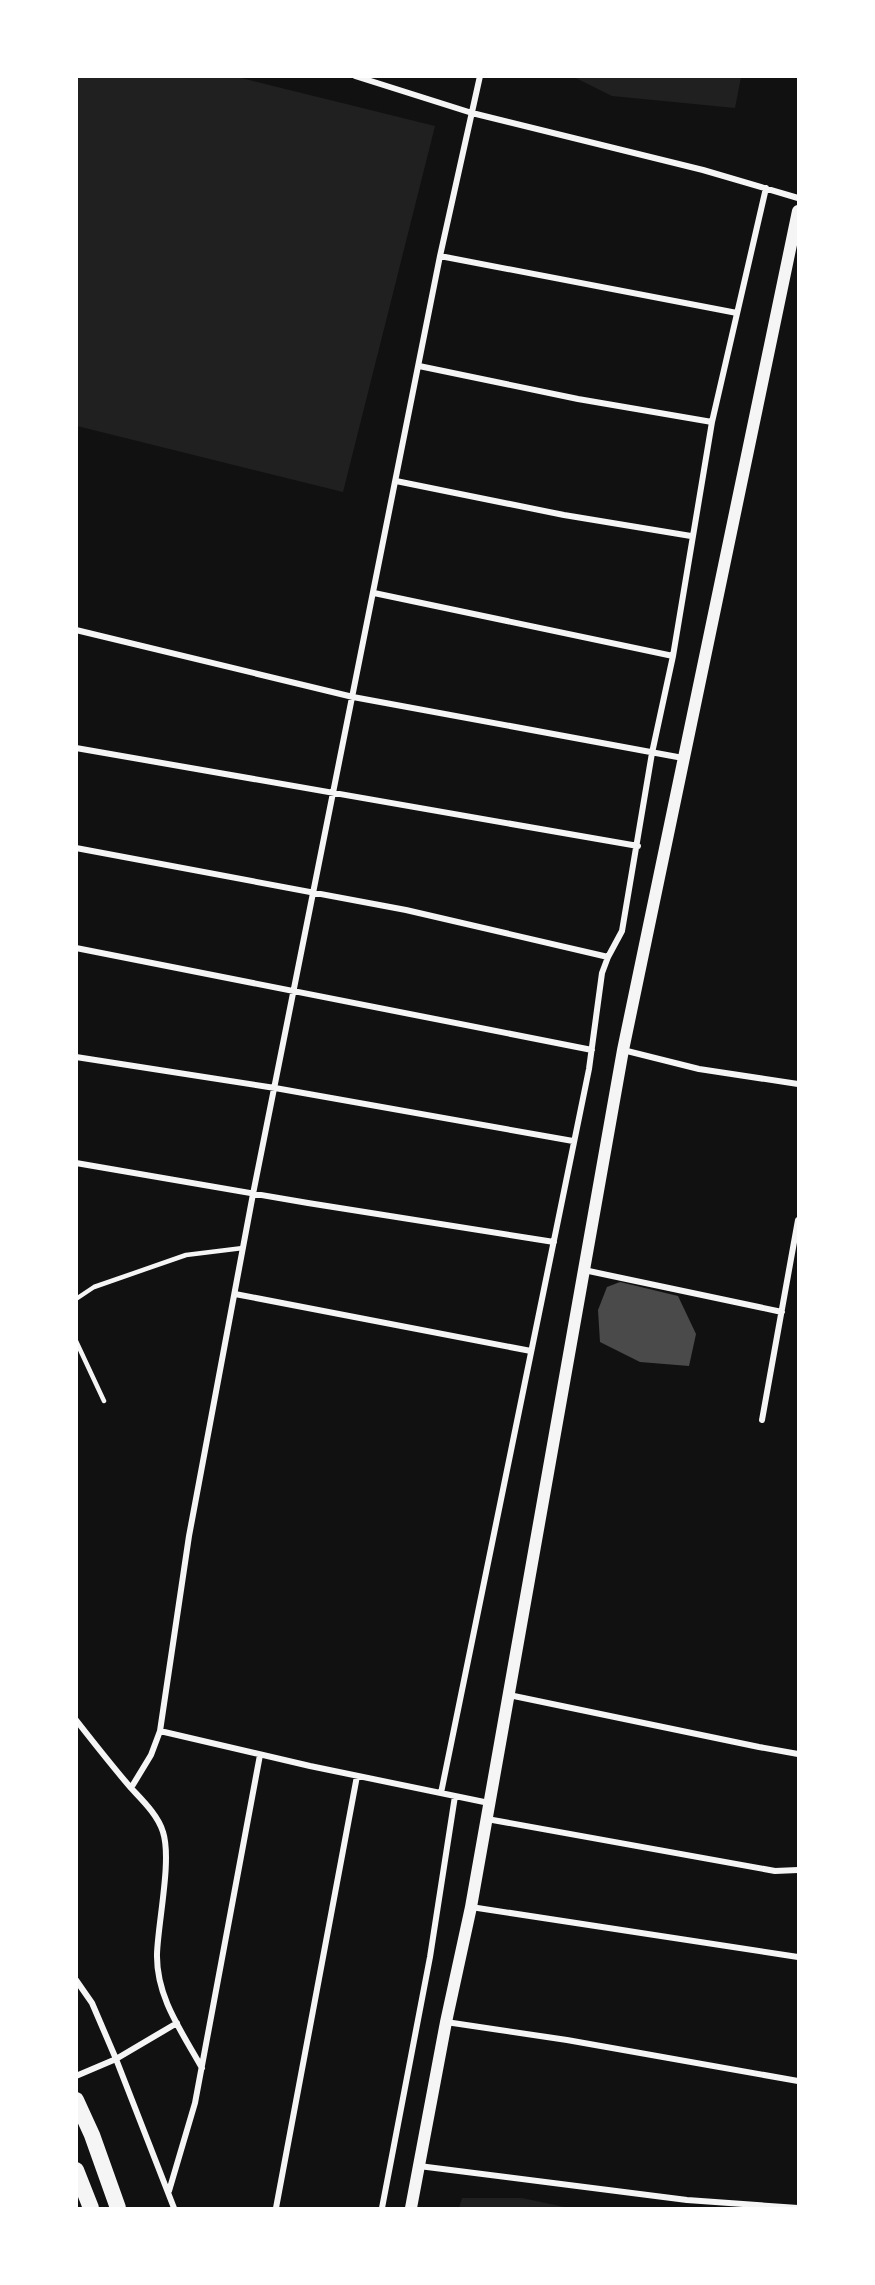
<svg xmlns="http://www.w3.org/2000/svg" width="875" height="2285" viewBox="0 0 875 2285" font-family="Helvetica,sans-serif">
	<rect width="100%" height="100%" fill="#111"/>
	<path fill="#202020" d="M77 76 237 77 435 126 343 492 77 426Z
		M574 77H741L735 108 612 96Z
		M462 2198H522L569 2208H459Z"/>
	<path fill="#4a4a4a" d="M620 1282 678 1296 696 1334 689 1366 640 1362 600 1342 598 1310 607 1287Z"/>
	<g fill="none" stroke-linecap="round" stroke-linejoin="round">
		<path stroke="#f5f5f5" stroke-width="4.5" d="M76 1299 94 1287 186 1255 243 1248
			M76 1341 104 1401"/>
		<path stroke="#f5f5f5" stroke-width="6" d="M355 76 472 113 703 170 798 198
			M440 256 737 313
			M419 366 578 399 712 422
			M396 481 564 515 691 536
			M374 593 673 656
			M76 630 353 697 683 758
			M76 748 638 846
			M76 848 406 910 608 957
			M76 948 592 1050
			M623 1050 699 1069 798 1084
			M76 1057 275 1088 573 1141
			M76 1163 308 1203 554 1242
			M584 1270 782 1312
			M235 1294 531 1351
			M762 1420 798 1220
			M509 1695 759 1747 798 1754
			M76 1720C94 1743 112 1766 131 1788 142 1800 158 1815 163 1832 172 1860 158 1922 157 1954 156 1997 182 2032 202 2068
			M160 1731 310 1766 489 1803
			M131 1788 151 1755 160 1731 189 1536 253 1194 440 256 480 76
			M441 1793 589 1069 602 973 608 957 622 931 652 753 673 656 712 422 766 188
			M487 1819 775 1871 798 1870
			M471 1907 798 1957
			M76 1980 92 2003 116 2059 174 2208
			M446 2022 567 2040 798 2081
			M76 2076 116 2059 177 2023
			M419 2166 687 2200 798 2208
			M169 2191 195 2103 260 1755
			M276 2208 357 1776
			M382 2208 430 1957 455 1796"/>
		<path stroke="#f5f5f5" stroke-width="12" d="M411 2208 446 2022 471 1907 623 1050 798 211"/>
		<path stroke="#f5f5f5" stroke-width="16" d="M76 2100 92 2135 118 2208
			M76 2170 91 2208"/>
	</g>
	<rect width="875" height="2285" fill="none" stroke="#ffffff" stroke-width="156"/>
</svg>
